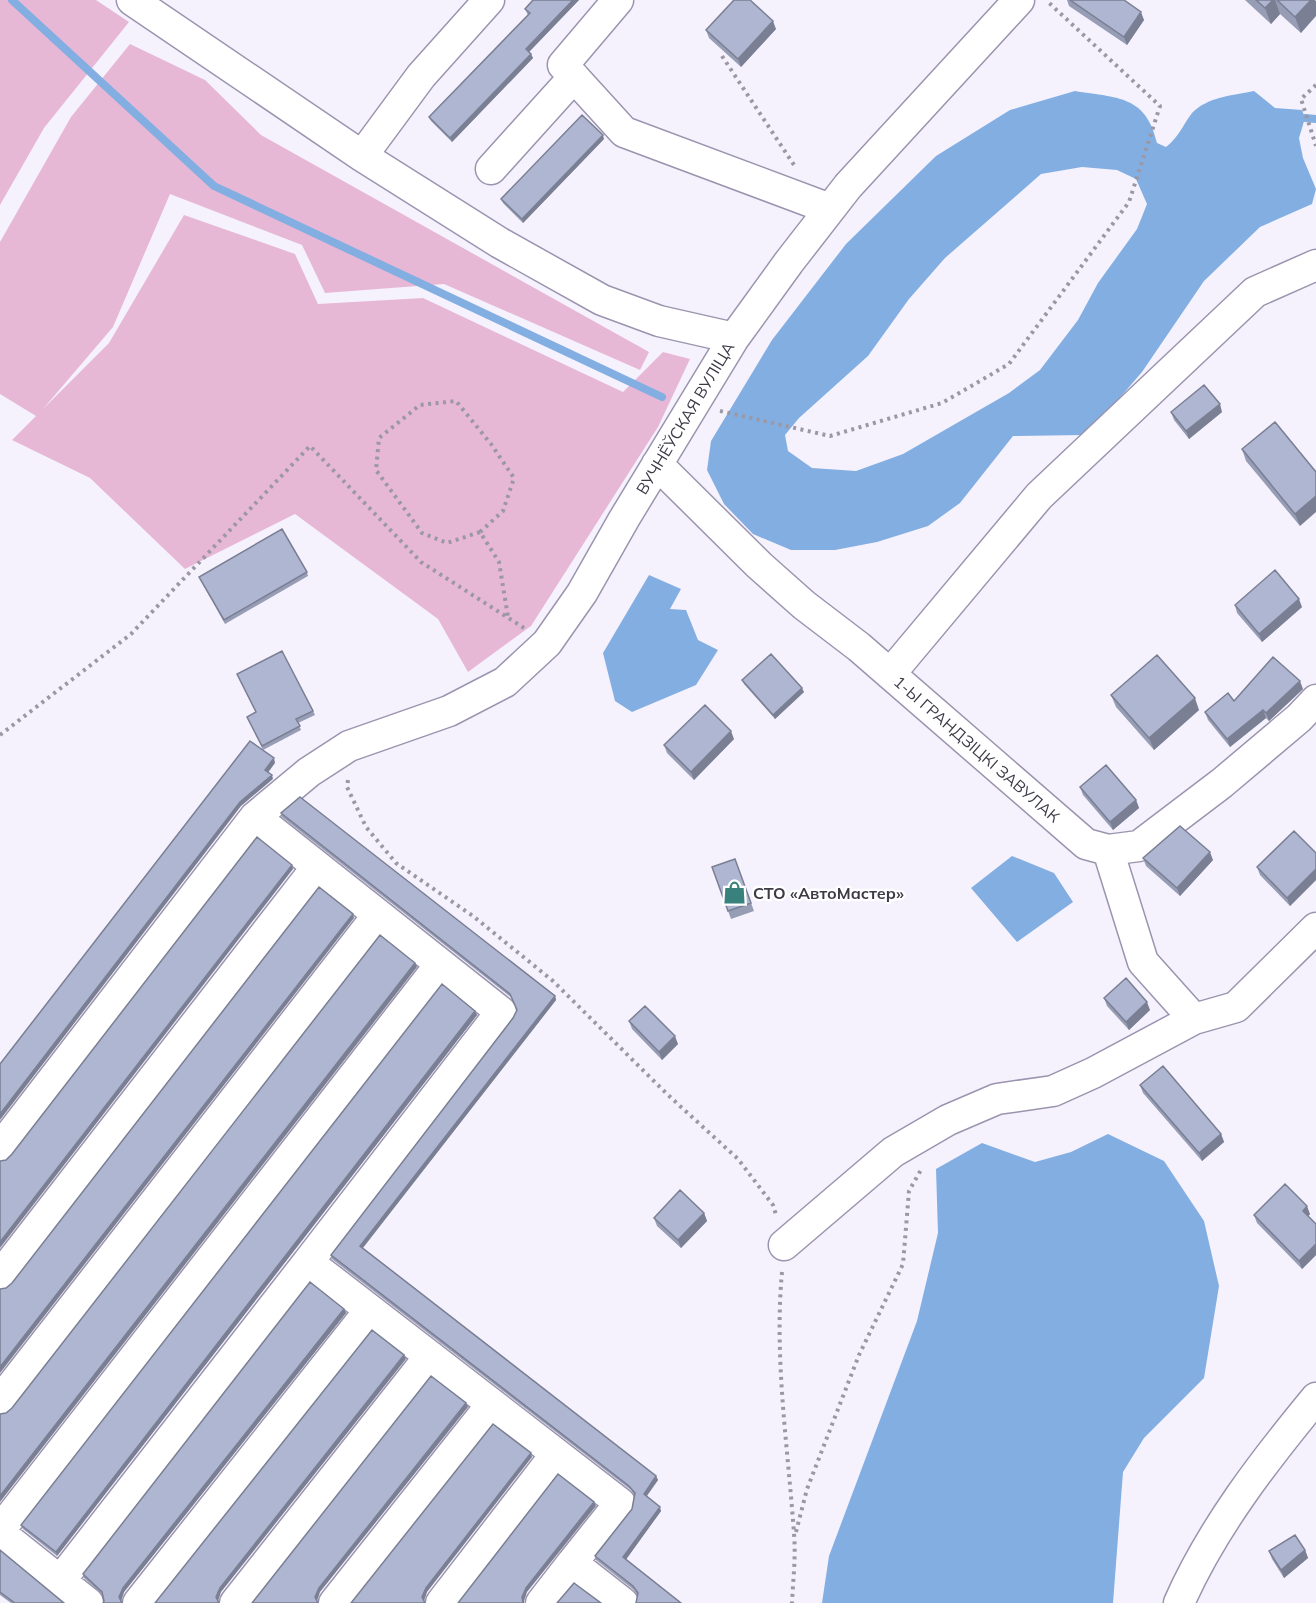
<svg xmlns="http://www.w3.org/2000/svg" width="1316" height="1603" viewBox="0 0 1316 1603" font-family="Mulish,sans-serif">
	<rect width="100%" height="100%" fill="#f5f2fe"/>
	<path fill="#e7b8d6" d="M0 0H96L129 22 44 128 0 205Z
		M130 44 205 80 261 135 649 352 640 370 444 284 325 293 302 245 170 194 113 327 43 409 109 343 184 215 295 254 318 304 423 298 623 392 663 352 690 359 658 427 531 626 468 672 438 619 295 514 185 569 90 478 12 440 36 416 0 394V242L71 117Z"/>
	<path fill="#83aee2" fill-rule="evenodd" d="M1075 91C1117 98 1146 95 1157 143L1166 147C1178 138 1183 125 1192 113 1207 97 1234 95 1254 91L1275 108 1302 110 1305 118 1299 138 1303 158 1316 189 1312 204 1260 227 1204 281 1142 372 1111 408 1084 435 1013 436 960 503 928 526 877 542 835 550H791L753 534 724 504 707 470 711 441 772 340 846 244 936 156 1010 110ZM1082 167 1117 170 1136 179 1147 204 1137 229 1098 283 1078 320 1040 370 1009 393 903 454 856 471 812 468 788 451 785 435 799 418 868 356 909 299 945 258 1041 174Z
		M649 575 681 589 670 609 686 610 698 640 718 650 696 685 632 712 615 701 603 653Z
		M1012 856 1054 873 1073 902 1017 942 971 888Z
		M1108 1134 1164 1161 1204 1221 1219 1286 1204 1378 1144 1438 1123 1472 1113 1603H822L829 1556 917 1321 938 1233 936 1169 982 1143 1035 1162 1071 1152Z"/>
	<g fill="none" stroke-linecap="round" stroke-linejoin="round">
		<path stroke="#83aee2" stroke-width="8" d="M12 0 214 186 662 397
			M1305 118 1316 119"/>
		<defs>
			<path id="minor" d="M132 0 362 156 500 243 602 300 659 321 734 338
				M618 0 563 65 624 132 830 209
				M362 156 421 76 489 0
				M491 169 574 77
				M657 464 759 565 804 605 859 647 1086 844 1108 850 1139 846 1222 783 1299 718 1316 700
				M890 674 1039 496 1255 292 1316 265
				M255 817 501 1012 308 1262 620 1503 572 1563 623 1603
				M1108 850 1143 962 1194 1019
				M0 1148 255 817 309 772 349 746 449 711 505 682 547 643 582 593 624 519 734 338 789 262 848 186 1019 0
				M784 1245 893 1152 948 1120 997 1099 1053 1091 1093 1073 1194 1019 1236 1007 1316 928
				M0 1276 317 867
				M0 1401 378 915
				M0 1530 440 965
				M0 1533 88 1603
				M60 1581 308 1262
				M138 1603 370 1310
				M235 1603 430 1356
				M334 1603 492 1404
				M441 1603 556 1454
				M541 1603 572 1563
				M1179 1603C1212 1528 1264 1461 1316 1398"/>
		</defs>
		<use href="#minor" stroke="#9b94af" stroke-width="33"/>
		<path stroke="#9b98a4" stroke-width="4" stroke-dasharray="3 4.5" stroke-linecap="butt" d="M722 56 794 165
			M1316 85 1301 99 1316 146
			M720 411 830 436 942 403 1009 364 1129 202 1160 106 1047 1
			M480 532 503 511 514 478 491 444 456 401 420 405 379 438 376 470 422 533 447 543 480 532 499 562 508 617
			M0 735 131 634 310 446 421 562 524 628
			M348 780 347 787 366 827 396 863 473 916 553 981 668 1095 738 1159 773 1205 776 1215
			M782 1272C774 1359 788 1447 794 1534 796 1557 793 1580 792 1603
			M796 1532 807 1489 859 1355 903 1264 909 1191 922 1168"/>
		<use href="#minor" stroke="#fff" stroke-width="30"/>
	</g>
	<path fill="#969db5" d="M579 0 529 52 533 58 452 142 431 121 429 117 528 15 525 9Z
		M1067 0H1124L1144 20 1127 45 1069 6Z
		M1245 0H1315L1316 2 1301 33 1280 14 1271 24Z
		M776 29 741 67 709 38 706 30Z
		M604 139 523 223 503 203 501 199Z
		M1171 412H1222L1189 439 1174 420Z
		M1275 422 1300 526 1246 461 1242 449Z
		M307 572 308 576 225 624 199 577Z
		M1235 605 1302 607 1262 642 1237 613Z
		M237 674 313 711 315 715 298 723 301 730 263 750 247 717 256 712Z
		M742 680 804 692 775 719 744 684Z
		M1303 689 1269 721 1266 718 1230 747 1208 720 1205 712 1234 701Z
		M1111 695 1199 710 1154 750 1116 707Z
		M734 739 694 780 667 753 664 745Z
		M1080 787 1136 800 1139 808 1113 830 1083 795Z
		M281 813 555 996 556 1000 363 1248 656 1476 658 1480 647 1496 661 1511 626 1559 681 1603 637 1595 634 1590 596 1560 595 1556 632 1509 634 1495 631 1490 332 1259 331 1255 513 1018 517 1010 512 998 282 817Z
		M1316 853V880L1290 906 1260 875 1257 867Z
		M1143 858 1213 860 1180 896 1146 866Z
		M735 859 754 911 731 919 712 867Z
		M1104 998 1150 1010 1129 1030 1107 1006Z
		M475 1011 477 1015 57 1556 23 1529 21 1525Z
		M629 1021 678 1044 662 1060 632 1029Z
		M1140 1085 1221 1134 1224 1142 1202 1161 1143 1093Z
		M704 1213 707 1221 681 1248 657 1226 654 1218Z
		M1310 1214 1308 1216 1316 1224V1255L1302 1269 1257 1223 1254 1215Z
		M344 1309 346 1313 124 1592 121 1601H104L103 1595 84 1578 83 1574Z
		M0 1550 64 1603H11L0 1595Z
		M1305 1550 1308 1558 1284 1578 1272 1559 1269 1551Z"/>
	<path fill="#7a7f93" d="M573 0H579L528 53 526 49Z
		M1273 0H1275L1280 14 1271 24 1265 8Z
		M1311 0H1315L1316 2V16L1301 33 1295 17Z
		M1141 12 1144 20 1127 45 1124 37Z
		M773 21 776 29 741 67 738 59Z
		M531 54 533 58 452 142 450 138Z
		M603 135 604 139 523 223 522 219Z
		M1220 404 1222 412 1189 439 1186 431Z
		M1316 496V512L1300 526 1295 514Z
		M1299 599 1302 607 1262 642 1259 634Z
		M1300 681 1303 689 1269 721 1266 713Z
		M802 688 804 692 775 719 773 715Z
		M1195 698 1199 710 1154 750 1149 738Z
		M1263 710 1266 718 1230 747 1227 739Z
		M731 731 734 739 694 780 691 772Z
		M274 758 275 763 267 774 265 770Z
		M272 775 273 779 241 806 0 1120V1114L240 802Z
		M1136 800 1139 808 1113 830 1110 822Z
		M1210 852 1213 860 1180 896 1177 888Z
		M292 865 293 869 0 1248V1242Z
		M1316 869V880L1290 906 1287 898Z
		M353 914 354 918 0 1373V1367Z
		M415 963 417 967 0 1502V1496Z
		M555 996 556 1000 361 1250 360 1246Z
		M1147 1002 1150 1010 1129 1030 1126 1022Z
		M475 1011 477 1015 57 1556 56 1552Z
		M675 1036 678 1044 662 1060 659 1052Z
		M1221 1134 1224 1142 1202 1161 1199 1153Z
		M1307 1206 1310 1214 1306 1219 1303 1211Z
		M704 1213 707 1221 681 1248 678 1240Z
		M1316 1244V1255L1302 1269 1299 1261Z
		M344 1309 346 1313 124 1592 121 1601 119 1597 123 1588Z
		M404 1355 406 1359 221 1592 218 1601 216 1597 220 1588Z
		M466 1403 468 1407 320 1592 317 1601 315 1597 319 1588Z
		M531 1453 532 1457 427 1592 424 1601 422 1597 426 1588Z
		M656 1476 658 1480 645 1498 644 1494Z
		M594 1502 596 1506 527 1592 524 1601V1603H523L522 1597 526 1588Z
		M660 1507 661 1511 625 1561 623 1557Z
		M1305 1550 1308 1558 1284 1578 1281 1570Z"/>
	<path fill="#afb6d2" stroke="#7a7f93" stroke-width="1.5" d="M533 0H573L526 49 531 54 450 138 429 117 530 13 525 9Z
		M734 0H750L773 21 738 59 706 30Z
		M1070 0H1124L1141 12 1124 37Z
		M1256 0H1273L1265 8Z
		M1277 0H1311L1295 17Z
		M582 115 603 135 522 219 501 199Z
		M1204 385 1220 404 1186 431 1171 412Z
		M1275 422 1316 472V496L1295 514 1242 449Z
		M282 529 307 572 224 620 199 577Z
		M1275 570 1299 599 1259 634 1235 605Z
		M282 651 313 711 296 719 300 726 262 746 247 717 256 712 237 674Z
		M771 654 802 688 773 715 742 680Z
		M1157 655 1195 698 1149 738 1111 695Z
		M1273 657 1300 681 1266 713 1263 710 1227 739 1205 712 1228 693 1234 701Z
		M705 705 731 731 691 772 664 745Z
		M250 741 274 758 265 770 272 775 240 802 0 1114V1064Z
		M1106 765 1136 800 1110 822 1080 787Z
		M300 797 555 996 360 1246 656 1476 644 1494 660 1507 623 1557 681 1603H636L638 1593 633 1586 595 1556 632 1509 635 1493 629 1486 331 1255 513 1018 517 1010 510 994 281 813Z
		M1180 826 1210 852 1177 888 1143 858Z
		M1294 831 1316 853V869L1287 898 1257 867Z
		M257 837 292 865 0 1242V1161L6 1160 12 1154Z
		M735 859 751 903 728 911 712 867Z
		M319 887 353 914 0 1367V1289L6 1288 12 1283Z
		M380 935 415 963 0 1496V1414L6 1413 12 1408Z
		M1126 978 1147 1002 1126 1022 1104 998Z
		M442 984 475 1011 56 1552 21 1525Z
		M645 1006 675 1036 659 1052 629 1021Z
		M1163 1066 1221 1134 1199 1153 1140 1085Z
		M1285 1184 1307 1206 1303 1211 1316 1224V1244L1299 1261 1254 1215Z
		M680 1190 704 1213 678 1240 654 1218Z
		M310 1282 344 1309 123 1588 119 1597 122 1603H103L104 1601 102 1592 83 1574Z
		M372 1330 404 1355 220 1588 216 1597 219 1603H155Z
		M431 1376 466 1403 319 1588 315 1597 318 1603H252Z
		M493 1424 531 1453 426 1588 422 1597 425 1603H351Z
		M558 1474 594 1502 526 1588 522 1597 523 1603H458Z
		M1295 1535 1305 1550 1281 1570 1269 1551Z
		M0 1550 64 1603H15L0 1592Z
		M574 1583 601 1603H557Z"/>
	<defs>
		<symbol id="shop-bare" viewBox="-9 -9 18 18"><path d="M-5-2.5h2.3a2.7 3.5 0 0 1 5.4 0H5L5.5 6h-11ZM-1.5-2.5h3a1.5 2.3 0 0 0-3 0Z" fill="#39817c" stroke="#fff" stroke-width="2.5" paint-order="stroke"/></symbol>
	</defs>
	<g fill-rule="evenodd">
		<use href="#shop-bare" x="718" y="876" width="33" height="33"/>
	</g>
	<g text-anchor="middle" stroke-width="4.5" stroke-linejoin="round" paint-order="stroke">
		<g font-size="16" fill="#3d3a46" stroke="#fff">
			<text transform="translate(685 418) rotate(-59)" y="6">ВУЧНЁЎСКАЯ ВУЛІЦА</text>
			<text transform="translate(977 749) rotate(41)" y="6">1-Ы ГРАНДЗІЦКІ ЗАВУЛАК</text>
		</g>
		<g font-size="16" font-weight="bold" fill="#3d3a46" stroke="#fff" text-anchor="start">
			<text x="753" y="899">СТО «АвтоМастер»</text>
		</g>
	</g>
</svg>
